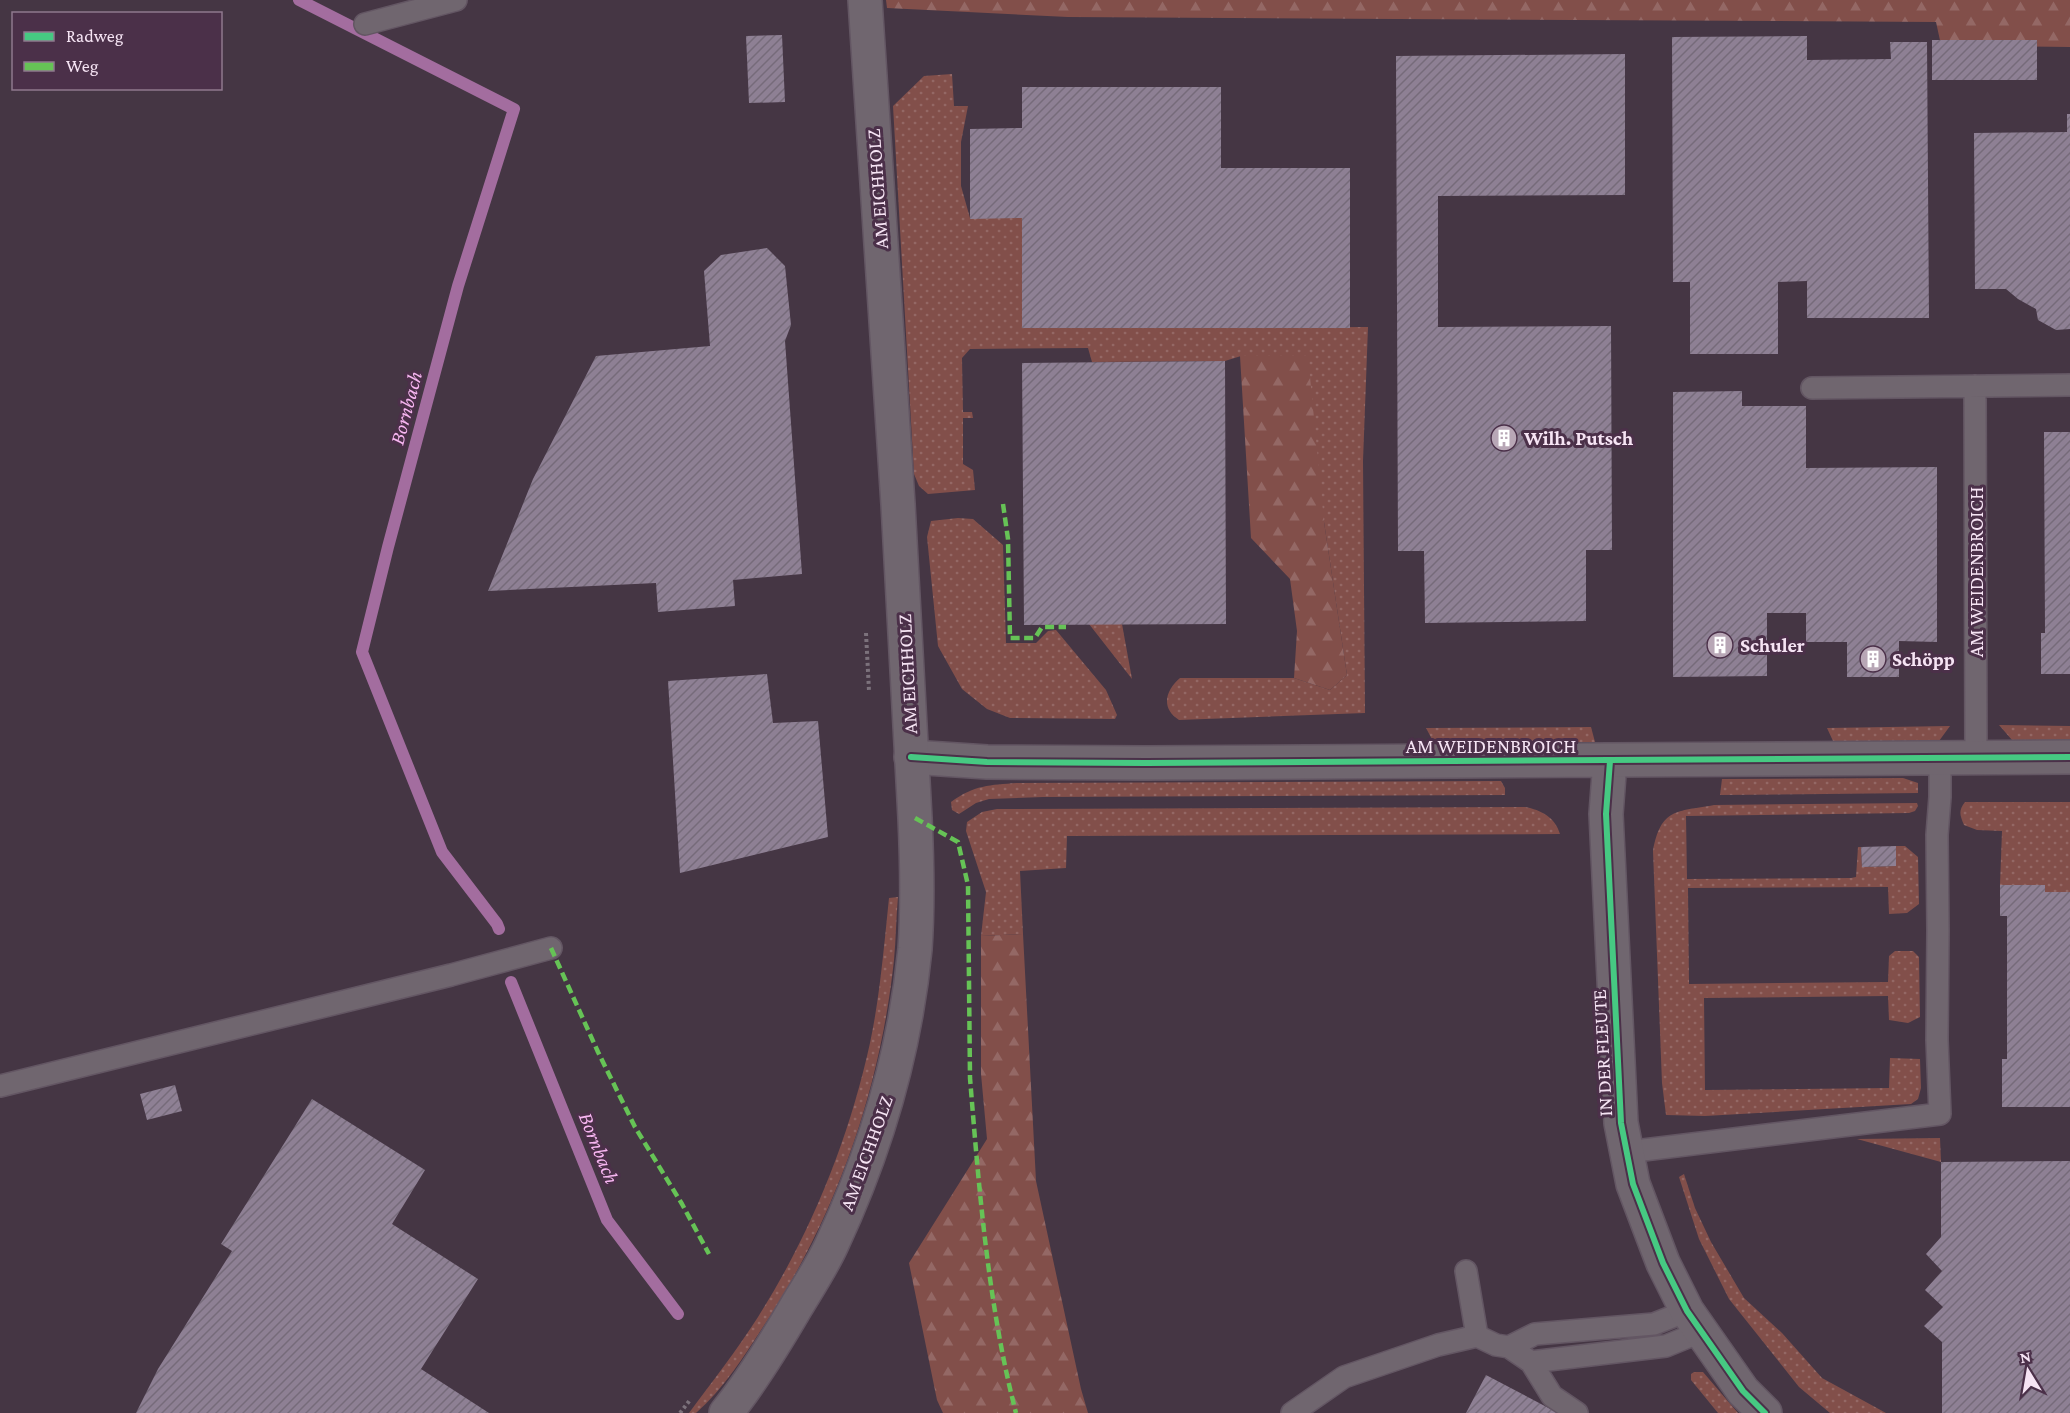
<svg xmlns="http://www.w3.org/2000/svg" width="2070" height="1413" viewBox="0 0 2070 1413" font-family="'Crimson Pro',serif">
	<defs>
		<pattern id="grass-dots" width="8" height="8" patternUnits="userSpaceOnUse" patternTransform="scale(1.5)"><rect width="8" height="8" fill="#824f4a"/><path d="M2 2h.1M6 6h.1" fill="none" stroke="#946865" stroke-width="1.8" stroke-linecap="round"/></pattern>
		<pattern id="forest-firs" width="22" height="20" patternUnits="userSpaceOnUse" patternTransform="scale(1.5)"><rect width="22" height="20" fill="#824f4a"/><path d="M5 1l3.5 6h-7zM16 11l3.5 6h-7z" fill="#946865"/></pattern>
		<pattern id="building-hatch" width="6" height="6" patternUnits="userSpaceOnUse" patternTransform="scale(1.5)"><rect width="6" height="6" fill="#8e8094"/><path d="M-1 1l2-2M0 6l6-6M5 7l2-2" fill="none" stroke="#766b7a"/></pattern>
	</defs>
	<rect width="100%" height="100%" fill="#453644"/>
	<path fill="url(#grass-dots)" d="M952 74 954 106H968L961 142V186L970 218H1022L1178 328 1368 327 1363 461 1365 713 1179 720C1160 708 1166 690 1180 678H1294L1330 690 1347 675 1324 522 1241 356 1225 361 1092 362 1088 348 970 349 962 358 963 412H972L973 418H963V464L973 470 975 490 928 494 919 486 914 474 893 106 924 76Z
		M958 518 973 519 1003 545 1006 643H1036L1048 631 1056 630 1106 690 1117 715 1115 719 1010 718 987 709 962 689 938 646 927 537 931 521Z
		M1089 624H1122L1132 679Z
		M1999 725 2070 726V740H2012Z
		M1950 726 1939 741H1833L1827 728Z
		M1591 727 1595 742 1434 743 1426 728Z
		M1903 778 1918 783V793L1720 795 1722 779Z
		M1501 781 1505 788V795L1043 797 989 799 976 803 959 814 952 810 951 802C974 785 990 785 1017 783Z
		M1965 802H2070V892H2045L2044 885H2000L2002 831 1977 830 1964 825C1960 815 1958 811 1965 802Z
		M1917 803 1918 806 1915 811 1909 813 1686 816 1687 879 1851 878 1856 877 1858 847H1861L1862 867 1896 866V846H1905L1918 857 1919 904 1907 913 1889 914 1888 887 1688 888 1689 984 1888 982 1889 956 1895 951H1913L1919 957 1920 1017 1908 1023 1889 1020 1888 996 1704 998 1705 1090 1889 1088 1890 1058 1920 1059 1921 1088 1918 1099 1911 1104 1705 1116 1666 1115 1662 1083 1653 851C1661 808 1676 812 1714 805Z
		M1525 807C1541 810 1555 817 1560 834L1067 836 1066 868 1020 871 1023 934 981 936 986 892 966 831 967 822 982 812 997 809Z
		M898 897C896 918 896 939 894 960 880 1091 836 1217 763 1327 743 1358 724 1388 696 1413H689C712 1382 737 1350 758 1317 811 1233 849 1139 870 1043 880 996 884 946 889 898Z
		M1940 1138 1941 1162 1857 1139Z
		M1684 1174 1695 1208 1711 1242 1744 1298 1782 1333 1822 1378 1886 1413H1830L1799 1387 1729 1299 1699 1239 1679 1177Z
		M1694 1372H1703L1738 1413H1718L1691 1380V1374Z"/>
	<path fill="url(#forest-firs)" d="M886 0H2070V47L1941 45 1936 22 1068 17 887 8Z
		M1240 356H1308L1324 522 1347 675 1330 690 1294 678 1297 631 1290 579 1251 538Z
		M1023 934 1036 1181 1081 1389 1088 1413H943L937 1400 909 1263 987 1139 981 1074V936Z"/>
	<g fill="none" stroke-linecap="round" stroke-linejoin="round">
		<path stroke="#a36d9f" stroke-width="12" d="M299 0 514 109 458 286 388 547 362 652 442 852 497 924 499 929
			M511 982 607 1220 678 1314"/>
	</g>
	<path fill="url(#building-hatch)" d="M782 35 785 102 749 103 746 36Z
		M1807 36V60L1891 59 1890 42H1927L1929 318H1807V281L1778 282V354H1690V282H1673L1672 37Z
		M1932 40H2037V80H1932Z
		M1625 54V195L1438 196V327L1611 326 1612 550H1586V621L1425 623 1424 551H1398L1396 56Z
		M1022 87H1221V168H1350V328H1022V218L970 219V129L1022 128Z
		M2067 114H2070V329L2056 330 2038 320 2036 309 2018 299 2006 289H1975L1974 133 2067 132Z
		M767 248 785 266 791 325 785 341 802 574 733 580 735 606 658 612 656 583 488 591 533 479 596 356 710 346 704 271 721 255Z
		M1225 361 1226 624 1024 625 1022 363Z
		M1742 391V406H1806V468L1937 467V642L1899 641V677H1847V642H1806V613H1767V676L1673 677V392Z
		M2044 432H2070V674H2041V633H2045Z
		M767 674 773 723 818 721 828 837 680 873 668 681Z
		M1896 846V866L1862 867 1861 847Z
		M2000 885H2045V892H2070V1107H2002V1059H2007V916H2000Z
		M175 1085 182 1111 147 1120 140 1094Z
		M312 1099 425 1170 392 1224 478 1279 421 1369 489 1413H136L158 1369 232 1251 221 1244Z
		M2070 1161V1413H1942V1342L1924 1326 1943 1307 1925 1290 1942 1271 1926 1254 1941 1237V1162Z
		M1486 1375 1558 1413H1466Z"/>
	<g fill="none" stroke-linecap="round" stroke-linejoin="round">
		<defs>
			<path id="service" d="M365 24 456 0
				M1975 386 1976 758
				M1812 388 2070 385
				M0 1086 451 975 551 948
				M1627 1152 1940 1114 1937 1040 1938 931 1937 835 1940 797V759
				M1466 1271 1477 1336 1496 1345 1509 1347 1531 1362 1552 1396 1577 1413
				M1509 1347 1535 1334 1654 1324 1687 1311
				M1531 1362 1666 1346 1700 1332
				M1292 1413 1344 1377 1438 1345 1477 1336"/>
			<path id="minor" d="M911 757 987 762 1146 763 2070 757
				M1610 761 1606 814 1621 1123 1633 1184 1663 1263 1687 1311 1743 1391 1765 1413"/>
			<path id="secondary" d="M726 1413C752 1381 775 1343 796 1307 808 1287 822 1266 832 1244 875 1152 905 1051 915 949 918 906 917 861 915 818L898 504 865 0"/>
		</defs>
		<use href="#service" stroke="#635663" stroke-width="24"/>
		<use href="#minor" stroke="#635663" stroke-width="36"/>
		<use href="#secondary" stroke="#635663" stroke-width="36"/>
		<path stroke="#7c727c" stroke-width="4" stroke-dasharray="3 3" stroke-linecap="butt" d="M866 633 869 691
			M680 1413 690 1400"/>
		<use href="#service" stroke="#70666f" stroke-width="21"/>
		<use href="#minor" stroke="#70666f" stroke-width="33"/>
		<use href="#secondary" stroke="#70666f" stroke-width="33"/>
		<path stroke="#66c356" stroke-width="4.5" stroke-dasharray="9 4.5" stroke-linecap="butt" d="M1003 504 1008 539 1010 638H1035L1042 627H1066
			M915 818 958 842 968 885 970 1078C979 1189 988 1305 1016 1413
			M551 948 598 1052 635 1127 682 1204 709 1254"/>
		<defs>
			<path id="cycleway" d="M911 757 987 762 1146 763 2070 757
				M1610 761 1606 814 1621 1123 1633 1184 1663 1263 1687 1311 1743 1391 1765 1413"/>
		</defs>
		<use href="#cycleway" stroke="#4b3049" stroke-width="10"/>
		<use href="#cycleway" stroke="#46c982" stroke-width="6"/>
	</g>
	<defs>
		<symbol id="building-disc" viewBox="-11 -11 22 22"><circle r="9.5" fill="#b8a7b6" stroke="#4b3049"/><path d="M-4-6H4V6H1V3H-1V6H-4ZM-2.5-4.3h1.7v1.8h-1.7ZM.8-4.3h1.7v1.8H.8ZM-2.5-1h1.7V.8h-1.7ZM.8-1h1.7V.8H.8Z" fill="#fff"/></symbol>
	</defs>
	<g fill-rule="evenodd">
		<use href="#building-disc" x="1489" y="423" width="30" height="30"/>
		<use href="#building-disc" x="1705" y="630" width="30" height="30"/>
		<use href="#building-disc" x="1858" y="644" width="30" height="30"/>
	</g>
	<g text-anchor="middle" stroke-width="6" stroke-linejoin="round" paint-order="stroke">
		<g font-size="20" fill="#f6e4f4" stroke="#4b3049">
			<text transform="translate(877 189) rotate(-94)" y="7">AM EICHHOLZ</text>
			<text transform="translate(1976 572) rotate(-90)" y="7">AM WEIDENBROICH</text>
			<text transform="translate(907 674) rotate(-93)" y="7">AM EICHHOLZ</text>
			<text x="1491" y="753">AM WEIDENBROICH</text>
			<text transform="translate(1602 1053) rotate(-93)" y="7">IN DER FLEUTE</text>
			<text transform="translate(866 1153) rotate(-70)" y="7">AM EICHHOLZ</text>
		</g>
		<g font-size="20" font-weight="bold" fill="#f6e4f4" stroke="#4b3049" text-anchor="start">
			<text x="1524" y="445">Wilh. Putsch</text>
			<text x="1740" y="652">Schuler</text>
			<text x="1892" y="666">Schöpp</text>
		</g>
		<g font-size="21" font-style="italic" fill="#f7b6f1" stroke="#4b3049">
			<text transform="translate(406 408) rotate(-75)" y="7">Bornbach</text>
			<text transform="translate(599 1148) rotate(68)" y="7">Bornbach</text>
		</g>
	</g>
	<rect x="12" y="12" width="210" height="78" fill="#4b3049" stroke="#8f788d" stroke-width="1.5"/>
	<rect x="24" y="32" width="30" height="9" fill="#46c982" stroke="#8f788d" stroke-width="1.5"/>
	<text x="66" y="42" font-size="18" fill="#f6e4f4">Radweg</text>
	<rect x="24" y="62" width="30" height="9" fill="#66c356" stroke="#8f788d" stroke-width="1.5"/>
	<text x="66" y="72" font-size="18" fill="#f6e4f4">Weg</text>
	<g transform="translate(2028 1371) rotate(349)" stroke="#4b3049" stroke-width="4.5" paint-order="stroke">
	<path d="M0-4.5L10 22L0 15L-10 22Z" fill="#f6e4f4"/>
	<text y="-9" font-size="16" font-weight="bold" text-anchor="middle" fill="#f6e4f4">N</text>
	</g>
</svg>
